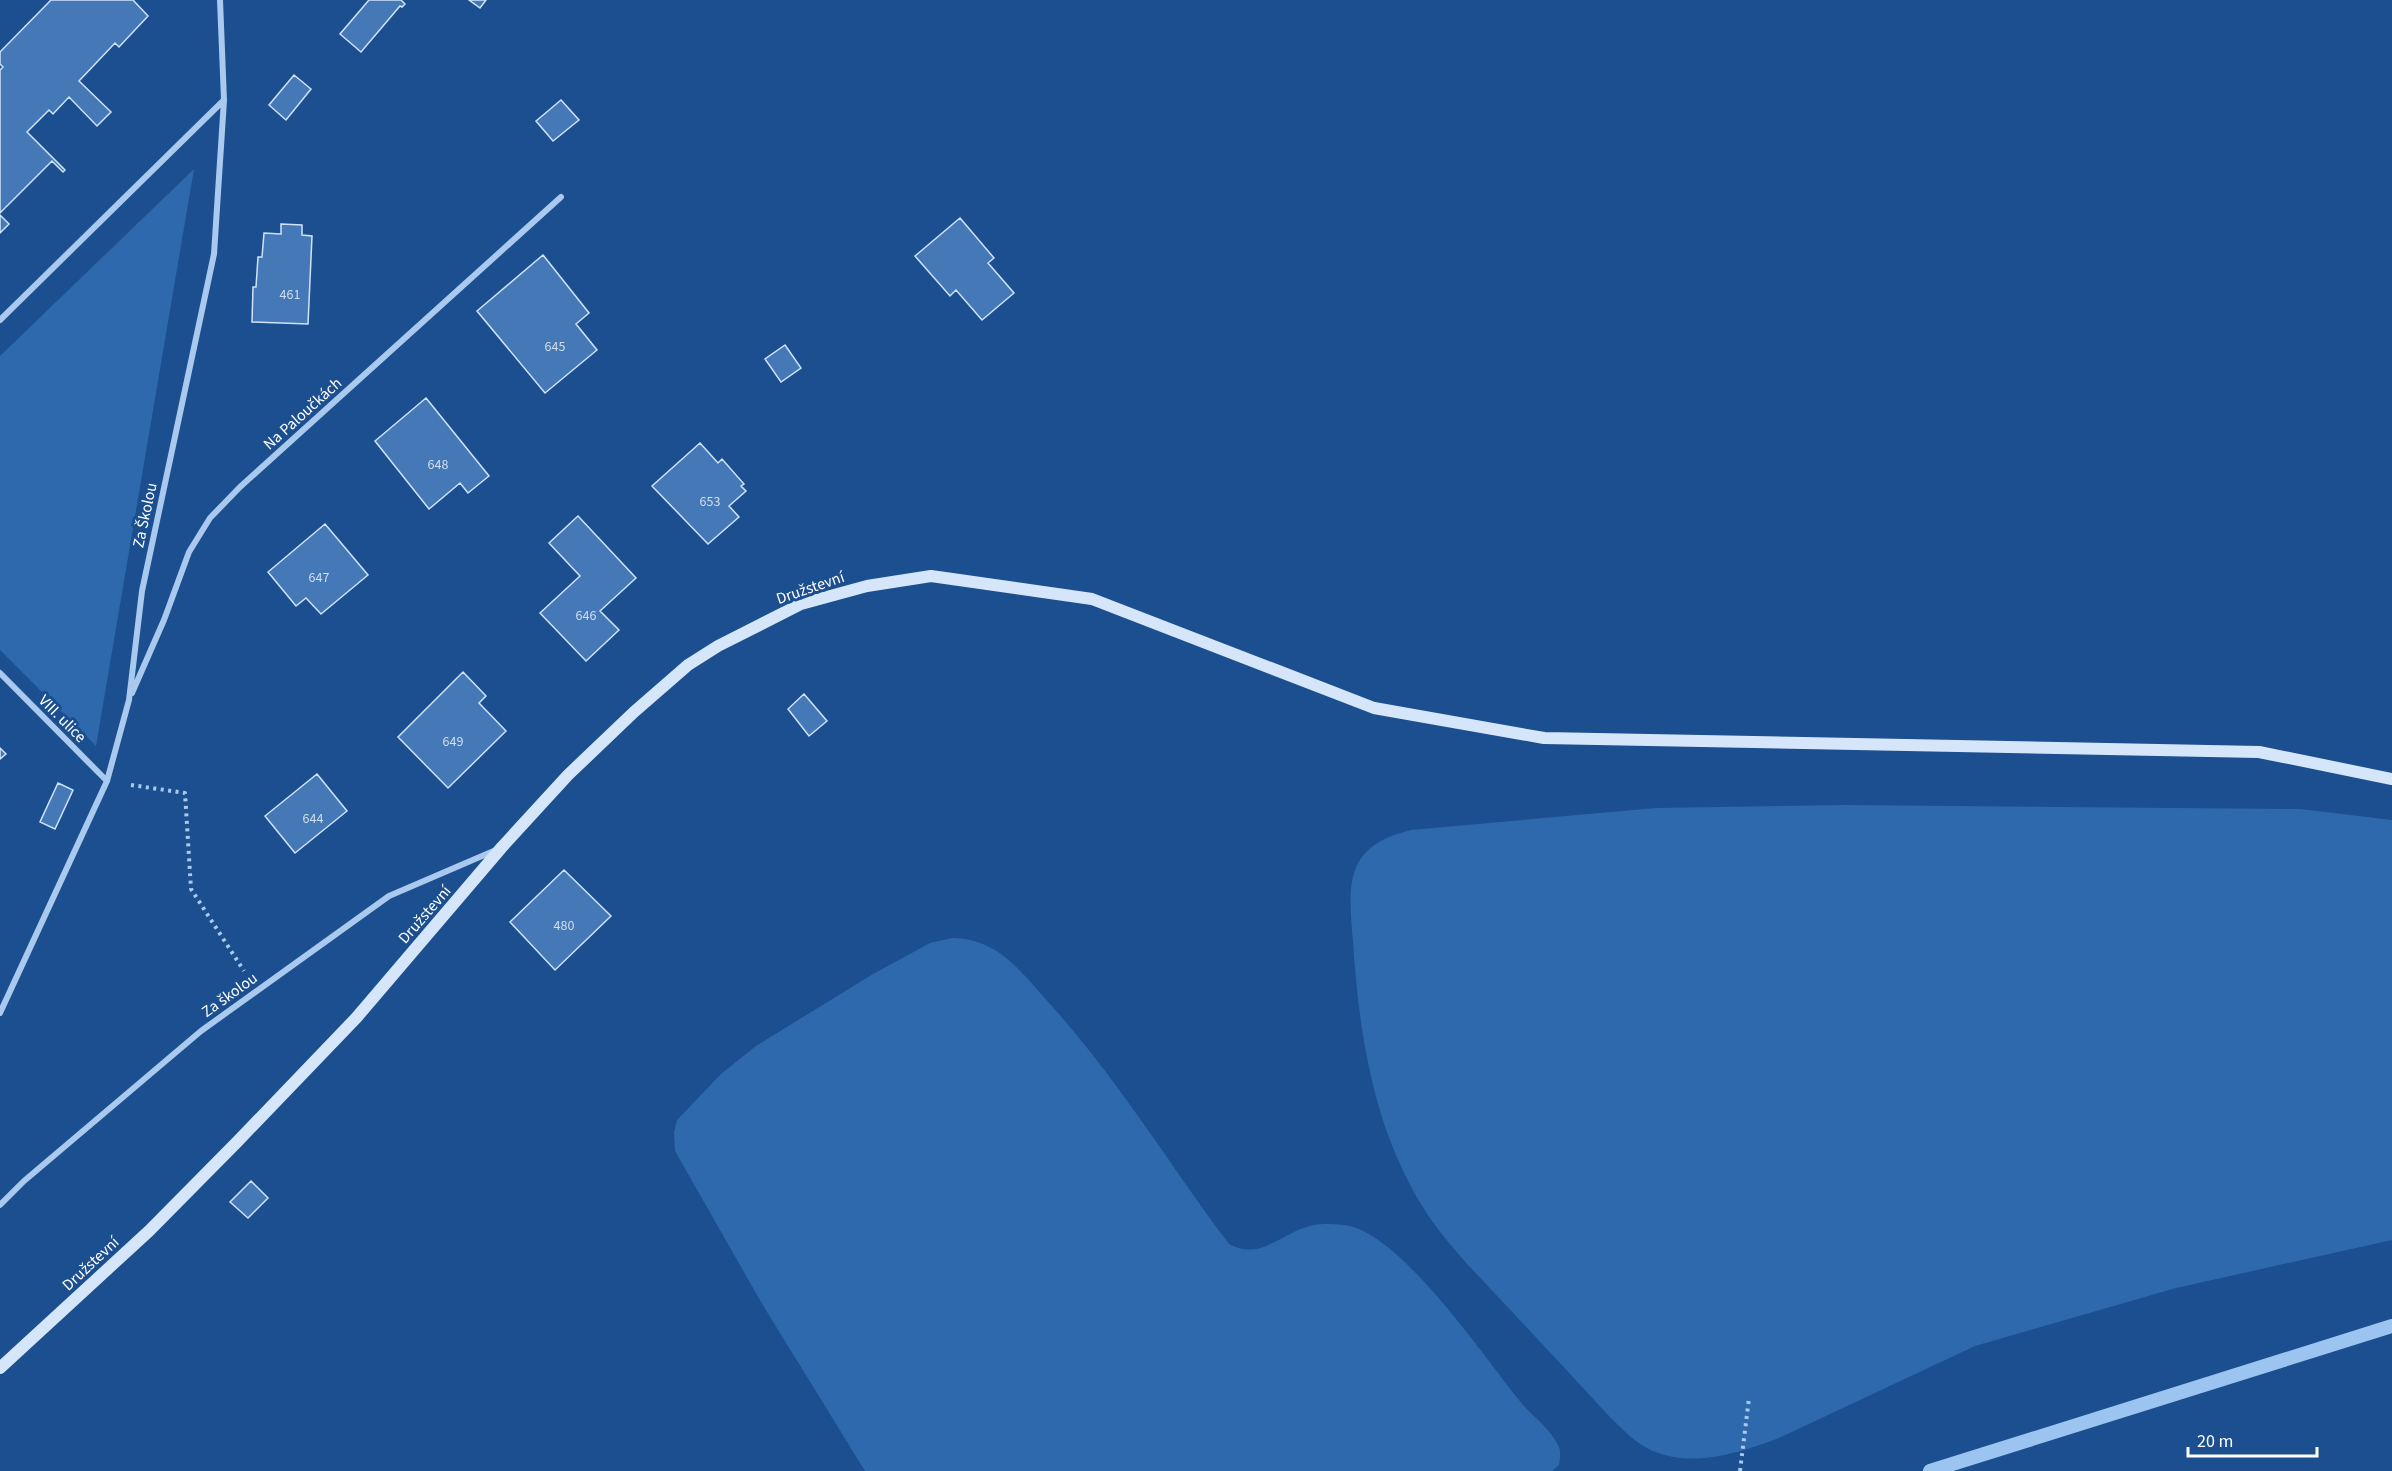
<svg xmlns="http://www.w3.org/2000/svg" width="2392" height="1471" viewBox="0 0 2392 1471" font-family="'Source Sans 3',sans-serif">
	<rect width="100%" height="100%" fill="#1b4f8f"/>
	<path fill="#2e69ad" d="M194 169 96 746 0 650V356Z
		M1846 805 2300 809 2392 820V1240L2176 1288 1975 1346 1779 1438C1740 1453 1688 1470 1647 1448 1632 1440 1620 1427 1608 1415 1572 1376 1536 1337 1499 1298 1472 1269 1442 1239 1421 1204 1373 1125 1359 1033 1353 942 1348 884 1344 846 1411 830L1656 808Z
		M952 938C968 938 981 942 995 950 1016 963 1033 985 1050 1004 1117 1078 1169 1164 1229 1244 1261 1262 1283 1231 1314 1225 1325 1223 1339 1224 1350 1226 1406 1240 1486 1360 1523 1405 1535 1418 1552 1431 1559 1447 1561 1453 1560 1459 1559 1465L1552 1471H865L761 1302 675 1151 674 1132 677 1120 721 1074 756 1046 873 974 930 943Z"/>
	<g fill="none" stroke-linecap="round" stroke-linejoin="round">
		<path stroke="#9cc4f0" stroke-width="14" d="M1930 1471 2392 1326"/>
	</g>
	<path fill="#4478b7" stroke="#cfe3fa" stroke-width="1.5" d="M51 0H133L148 16 119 47 115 43 79 81 111 112 97 126 69 97 53 114 49 110 27 132 65 170 63 172 52 161 0 213V70L3 67 0 64V52Z
		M369 0H401L405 4 402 7 400 6 361 52 340 34Z
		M469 0H486L480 8Z
		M294 75 311 89 286 120 269 105Z
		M561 100 579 120 553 141 536 121Z
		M0 215 9 224 0 233Z
		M960 218 994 258 988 263 1014 293 982 320 956 290 950 296 915 256Z
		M281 224 302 225V235L312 236 308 324 252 322 253 287H256L258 257H262L264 233 281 234Z
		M543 255 589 313 576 324 597 350 545 393 477 311Z
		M785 345 801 368 781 382 765 359Z
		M426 398 489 476 468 493 460 483 429 509 375 441Z
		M700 443 718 463 722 459 744 484 741 486 746 491 729 506 739 517 708 544 652 486Z
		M578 516 636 578 600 611 619 630 586 661 540 613 580 576 549 543Z
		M325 524 368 575 321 614 306 598 296 606 268 572Z
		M463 672 486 696 479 703 506 731 448 788 398 737Z
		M804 694 827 721 809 736 788 709Z
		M0 748 6 754 0 759Z
		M317 774 347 811 295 853 265 816Z
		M58 783 73 790 55 829 40 822Z
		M564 870 611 916 555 970 510 922Z
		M251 1181 268 1198 248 1218 230 1202Z"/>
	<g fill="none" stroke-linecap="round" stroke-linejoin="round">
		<path stroke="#a9c9ee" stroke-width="4" stroke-dasharray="3 4.5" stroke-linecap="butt" d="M131 785 185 793 191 889 244 971
			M1740 1471 1749 1398"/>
		<path stroke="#a9c9ee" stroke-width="6" d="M0 320 224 100
			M0 673 107 781
			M132 693 164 620 189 552 210 518 240 487 561 197
			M0 1013 107 781 129 700 142 591 214 254 224 100 220 0
			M0 1205 24 1181 201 1031 389 896 496 850"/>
		<path stroke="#d6e6fa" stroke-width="12" d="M0 1368 149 1231 237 1142 357 1017 502 847 568 775 634 712 688 665 718 646 801 604 867 586 931 576 1092 599 1374 708 1544 738 2259 752 2392 779"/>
	</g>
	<g text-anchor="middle" stroke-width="6" stroke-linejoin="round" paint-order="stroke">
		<g font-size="14" fill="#d0dded">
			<text x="290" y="299">461</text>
			<text x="555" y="351">645</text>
			<text x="438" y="469">648</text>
			<text x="710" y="506">653</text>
			<text x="319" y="582">647</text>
			<text x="586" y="620">646</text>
			<text x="453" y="746">649</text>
			<text x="313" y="823">644</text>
			<text x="564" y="930">480</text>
		</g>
		<g font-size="16" fill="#fff" stroke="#1b4f8f">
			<text transform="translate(302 413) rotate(-42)" y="6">Na Paloučkách</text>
			<text transform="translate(144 515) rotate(-78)" y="6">Za Školou</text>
			<text transform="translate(810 587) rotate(-19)" y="6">Družstevní</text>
			<text transform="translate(63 718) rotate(45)" y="6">VIII. ulice</text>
			<text transform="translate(424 914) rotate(-49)" y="6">Družstevní</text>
			<text transform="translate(229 994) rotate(-36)" y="6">Za školou</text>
			<text transform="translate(90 1263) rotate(-43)" y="6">Družstevní</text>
		</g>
	</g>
	<path d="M2188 1447v9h129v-9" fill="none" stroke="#ffffff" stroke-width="3"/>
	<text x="2197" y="1447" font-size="18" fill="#ffffff" stroke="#1b4f8f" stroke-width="4.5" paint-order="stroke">20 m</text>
</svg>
